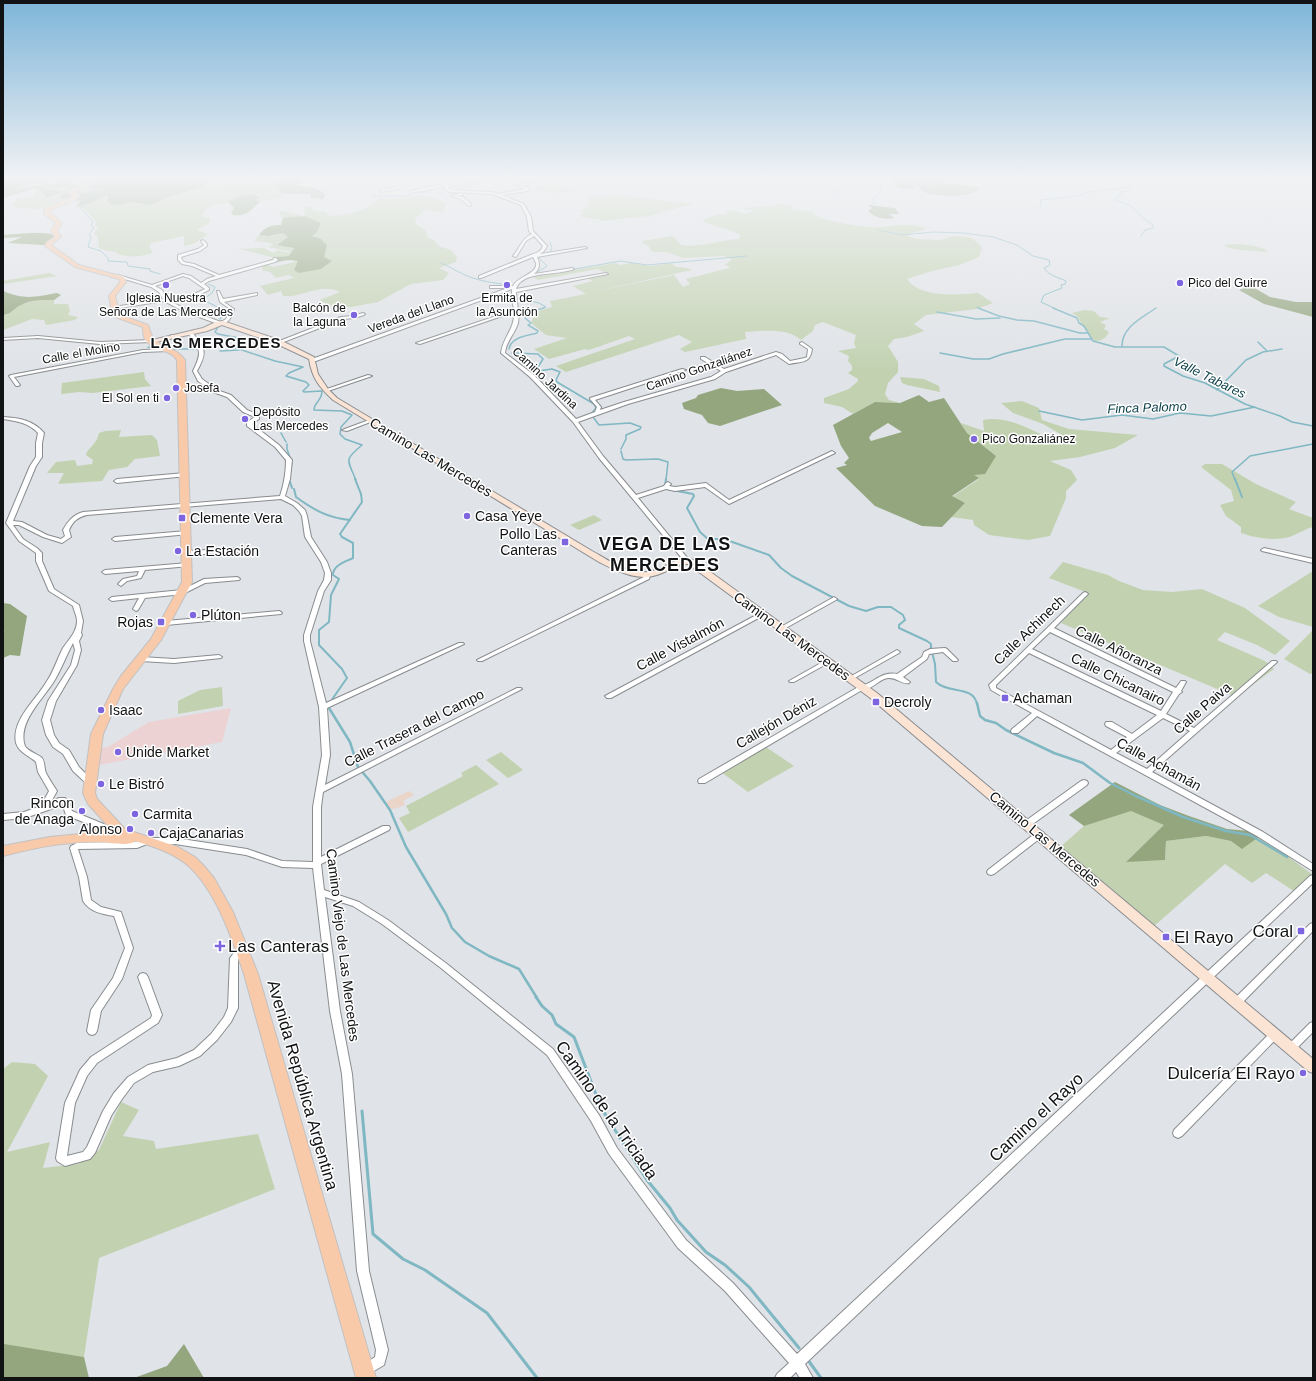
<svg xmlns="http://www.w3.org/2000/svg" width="1316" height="1381" viewBox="0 0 1316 1381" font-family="Arial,sans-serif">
	<rect width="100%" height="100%" fill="#e0e3e7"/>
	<path fill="#ecd2d3" d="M231 708 222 742 99 765 101 748 108 747 149 722Z"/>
	<path fill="#ebd4c8" d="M409 791 414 795 403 801 405 805 394 809 390 808 386 802Z"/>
	<path fill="#c2d2b1" d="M86 177H123L104 185 99 194 109 195V198L118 205 130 202 151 205 171 196 211 187 239 177H244L254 184H274L273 186 279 188 281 193 279 194 282 195 281 198 260 202 256 200 259 197C247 192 240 196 229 202 218 207 208 202 202 216L210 219 209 223 197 230 208 234 195 243 184 246V236L151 243 149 247 153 252C140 258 131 257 117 254V252L107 251 99 248 98 238 94 233 99 228 95 226 96 221 83 208 76 207 79 202 65 201 37 209 19 208 11 206 17 199 34 196 36 187 12 190 21 186 40 184 38 180 43 179 51 181Z
		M326 177H348L357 179 347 184H321L322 180Z
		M550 181 562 188 573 191 556 193 529 189 547 184 546 182Z
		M617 195 693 204 649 216 601 221 599 219H592L579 216 584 214 581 212 588 205V197Z
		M417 196 430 197 447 203 443 212 424 210 415 219 416 224 426 231 427 237 434 240 438 246 451 250 457 257 456 262 439 268 449 273 443 280 411 284 378 302 351 307 328 305 320 300 340 292C321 282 303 298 283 296L281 291 268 295 260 286 294 278 289 275 276 278 270 272 262 270 263 265 266 264 273 267 295 262 289 259 298 261H331L324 257 312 236 292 218 281 217 279 210 304 216 305 207H311L314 211 325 212 329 216C347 215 367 212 379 198L392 199Z
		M778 204 794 206 791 208C797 212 807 210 814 212L815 215 820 218C837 222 855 227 873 227 891 228 908 221 926 229L912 233 908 236 917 239 941 240 953 236 972 238 982 247 979 257 959 265 932 271 907 279C920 298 958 295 978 293L993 303 977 309 926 315 914 324 924 331 907 337 894 339 888 346 898 362V372L888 383 885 394 889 400 900 403 875 402 853 414 842 407 824 403V398L849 389 858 381V379L848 373 852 370V366L848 361 849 356 838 351 856 348 854 343 856 335 823 322 815 325 813 331 801 340C787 327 763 331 745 332L746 339 685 352 680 349 692 342 679 335 566 372 556 366 635 339 629 336 589 350 585 349 549 359 534 349 567 338 546 335 531 323 535 312 552 307 550 301 586 294 573 286 593 281 587 278 608 274 598 269 538 280 533 277 616 263 620 265 631 263 651 266 673 263V265C679 269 686 266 692 270L588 293 674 275 683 287 690 284 686 279 729 268 730 267 725 265 732 259 724 256 683 258 667 252H656L651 251 649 246 642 243 643 241 673 236 681 245C701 248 719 240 739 239L741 235C728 228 715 228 702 220L719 214 725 215 728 210 746 214 754 210 742 208 772 206Z
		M283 233 288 237 277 245 294 247 289 256 275 258 240 249H231L264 248 273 253 279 250 289 253V251L268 247 273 245 271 243 254 241 259 235 268 236Z
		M1239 244 1255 246 1267 250 1265 252C1255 250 1231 252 1224 245Z
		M49 273 57 276 3 284V281Z
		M38 299 54 300V304H68L70 311 68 315 78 317 75 320 46 325 44 320 32 319 3 330V315H7L17 306Z
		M1084 310 1094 311 1100 317 1110 318 1100 322 1106 325 1104 329 1109 332C1106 338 1102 341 1095 341L1082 325 1078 317 1072 313Z
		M144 372 145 379 151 386 93 393 79 392 61 394 62 383Z
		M900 377 924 379 939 386 940 392 907 385 902 383Z
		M1022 401 1039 408 1042 420 1069 429 1138 435 1115 448 1080 457 1050 461 1071 470 1077 480 1066 491V498L1050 536 1028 540 989 535 974 525 973 520 951 517 965 503 952 497 979 479 973 475 996 456 967 433 961 423 984 431 983 420C1007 415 1028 429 1049 438L1062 435 1043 424 1013 413 1001 403Z
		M121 430 119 437 152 435 157 440 160 456 135 459 127 467 109 470 102 481 58 484 64 473H47L56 462 75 460 77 466 92 464 93 460 86 455C88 447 96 446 99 433L105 431Z
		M1205 464H1222L1256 484 1296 502 1289 509 1313 518V527C1305 529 1300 533 1292 536 1276 542 1256 538 1241 533V527L1226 516 1220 505 1234 501 1231 490 1201 467Z
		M594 515 602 520 579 530 570 525Z
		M1063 562 1108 575 1119 581 1143 590 1172 592 1202 589 1245 608 1290 641 1275 655 1257 645 1225 632 1217 640 1265 661 1274 669 1236 697 1061 623 1088 593 1049 578Z
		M1313 571V627L1279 617 1258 606Z
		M1313 630V673L1310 674 1284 659Z
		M222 687 223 706 178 714V701L200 690Z
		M763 745 794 766 748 792 721 772Z
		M501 752 523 770 508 778 486 760Z
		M476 765 499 784 408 832 399 818 410 813 406 806 463 776 461 773Z
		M1131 810 1165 825 1127 861 1165 860 1166 841 1206 836 1231 841 1260 836 1313 875V883L1300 895 1266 873 1252 883 1225 864 1153 927 1059 848 1084 826Z
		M12 1062 35 1064 48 1076 7 1152 50 1142 43 1168 78 1164 99 1150 121 1102 139 1110 123 1136 154 1141 156 1149 258 1134 275 1189 99 1258 84 1357 3 1345V1069Z"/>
	<path fill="#93a67e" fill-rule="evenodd" d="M3 177H86L51 181 43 179 39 180 43 182 21 186 14 190 36 186 46 183 54 185 65 182 77 185 104 177H111L86 187H80L71 190 67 189 69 187 56 186 61 188C54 190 48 185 41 187L63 192 46 198 45 195 36 188 3 198Z
		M121 177H225L204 184 206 187 171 196 151 205 130 202 118 205 111 204 107 201 109 196 107 195 93 202 76 207 82 200 68 201 71 198H60L61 195 67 193H90C94 190 98 191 101 189H94L89 187Z
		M290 177 304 180 297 185C307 187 318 186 325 195L324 199 311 198 310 194H279L281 193 279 188 273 186 274 184Z
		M889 177H956L940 181 943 183 960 184 980 188C978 190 977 191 975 192 967 197 934 197 925 192 920 189 921 187 913 184L915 189 897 188Z
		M244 195H254L260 197 256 200 260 202C251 209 247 217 233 215L231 213 234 208 228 202 234 198Z
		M868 205 895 208 899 214H889L894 218C885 220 875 218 868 211L872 208Z
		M305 216 321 223 317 232 312 236 321 239 327 245 324 257 332 261 321 269 299 273 294 270 298 261C284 257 275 266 261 263L277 257 289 256 294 248 277 245 288 237 283 233 268 236 259 235C265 227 271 225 281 225L283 218Z
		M30 233H45L56 235 44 245 8 243 22 237 3 238V235Z
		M1251 286 1270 297 1296 302H1313V317L1264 304 1239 290Z
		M3 291C25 300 34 297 57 293L61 295 54 300C40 300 32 299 19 306 13 309 10 315 3 315Z
		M721 388 737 391 764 389 782 405 720 426 708 423 702 415 684 409 682 403 696 398 698 395Z
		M919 395 929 402 944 398 967 433 996 456 985 474 974 475 979 478 952 496 965 503 942 527 922 526 875 506 836 468 847 465 844 463 849 458 841 446 833 425 875 402 900 403ZM888 423 902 432 871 441 869 438 872 433Z
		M3 603 10 604 27 616 20 656 10 655 3 658V632L5 631H3Z
		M1115 782 1160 805 1189 816 1227 829 1249 831 1260 836 1242 849 1231 841 1206 836 1166 841 1165 860 1126 862 1164 825 1131 811 1084 826 1069 815Z
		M4 1344 84 1357 89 1378H3Z
		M184 1344 204 1378H134L167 1366Z"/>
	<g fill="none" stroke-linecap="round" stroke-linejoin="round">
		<path stroke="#7fb7c3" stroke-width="1" d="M366 177H373
			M902 177 907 181 903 192
			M907 181 929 187
			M682 186 684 180 688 177
			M790 187 802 177
			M440 193 444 194
			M452 194H459
			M373 196H408L413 193 429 192
			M832 196 844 186 878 177
			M874 204 873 199 882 188 878 183 877 177
			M1040 207 1041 200 1078 196 1089 192 1130 187
			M878 230 902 235 933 232 964 233 993 237 1017 245 1033 256 1049 260 1050 265 1044 268C1049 276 1058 277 1066 281L1065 284 1061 285 1062 288 1044 295 1041 302 1056 309
			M1141 236 1145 230 1153 228V225L1143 218 1131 206 1114 200 1119 197 1118 194 1129 190 1131 186 1130 183 1144 182 1145 181 1141 179 1142 177
			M550 242 552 248 550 253
			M107 257 101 251 88 247 91 237 89 234 94 228 91 226 93 222 80 207 85 205 83 201 91 197 89 193 92 186 118 177
			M108 258V261L127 262 128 266 150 269V271L160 274
			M441 263C449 266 454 270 461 273 474 280 488 282 502 284
			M570 270 620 261 647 265 747 256
			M533 275 547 266 539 258V256
			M535 276 558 272
			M522 282 527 278
			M208 284 215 287 212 293 204 299 205 301 222 309
			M518 298 539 303 546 307 541 309
			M977 307 981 309"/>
		<path stroke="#7fb7c3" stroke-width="1.5" d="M219 308 225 310 220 319
			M978 308 999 316 1017 320 1034 321 1080 333H1088
			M1053 308 1077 318 1079 323 1084 326 1093 341 1115 347H1164L1179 356 1164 364V366L1183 376 1205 383 1245 404 1280 416 1292 422 1313 426
			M937 312 976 319 1000 318
			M218 327 215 332 218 334 239 338 236 348 275 361 303 367 289 373 286 376 306 382 309 385 303 391 304 392 322 391C322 401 314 402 314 410L342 411 352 415 341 427 340 434 345 439 362 445C344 460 347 459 356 480
			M1258 342 1267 351
			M1122 346C1122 327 1142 318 1156 308
			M148 347 159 349
			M204 348 209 349
			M171 349H199
			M509 349C511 337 527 336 537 333L538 331 528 325 531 323 525 318 528 312 544 308
			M220 351 239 350
			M512 353 538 354 543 359 538 367V371L552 369 560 372 556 380 557 382 594 404 596 408 592 413
			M940 353 973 359H989L1003 354 1065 339H1091
			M1217 390 1246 360 1263 352 1282 349
			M1039 411 1082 420 1122 415 1153 419 1180 413 1211 416 1255 407
			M593 417 599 425 630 423 641 427 640 429 626 435V439L621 449
			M281 433 286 442
			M287 444V449L292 463 289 480
			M621 451 623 459 626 460 658 459 668 462 666 480
			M1235 480 1232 472 1250 456 1313 444"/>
		<path stroke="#7fb7c3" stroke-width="2" d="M289 479 292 488
			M1235 479 1242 497
			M665 486 666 479
			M294 489 296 497C314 510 328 518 350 520
			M667 489 693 494 694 496 687 508 700 532 708 539H724L769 555 781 568 792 576 849 606 866 611 878 607H891L903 615 905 620 899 625V628L927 641 931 644V650
			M932 652 935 664 936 682C948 694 973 685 977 704
			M330 704 333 698 347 678 342 669 319 645V630L329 622 331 595 339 579 333 575C333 565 345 562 353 558V543L342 537 340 534 362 502 361 494 355 479"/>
		<path stroke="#7fb7c3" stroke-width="2.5" d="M331 703 329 708 350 742 358 767 370 781 390 810 406 847 446 914 452 928 465 942 489 956 519 969 537 998
			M977 703 980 716 985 720 996 723 1006 730 1054 753 1083 763 1110 783 1136 796 1183 817 1226 831 1250 835 1287 857"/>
		<path stroke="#7fb7c3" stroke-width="3" d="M536 997 542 1006 552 1015 556 1024 574 1037 597 1097 606 1116 647 1180 670 1208 677 1220 706 1252 725 1265 749 1287 799 1348
			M362 1111 373 1234 403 1259 425 1270 487 1313 537 1378
			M808 1360 821 1378"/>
		<defs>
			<path id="street" d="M407 177H411L398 189 381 192 379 191 396 187Z
				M430 177 445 179 450 185 448 189 495 177H499L450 190 492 192 498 194 525 189 517 186 544 177V179L522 186 529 188V190L527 191 502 195 524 204 531 217 533 231 547 246 544 251 540 254 585 247 587 248 537 257C540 264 540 269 534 274L572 268 574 269C558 276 522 270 516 289L606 273 608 274 516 292C516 303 520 312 518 323 515 334 506 341 505 353L534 375 576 419 595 412 597 407 590 399V398L682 369 686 370 595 400 601 407 600 410 624 402 711 377 721 371 701 359V357H705L724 369 776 352 782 354 790 361 805 358 807 357 808 349 800 344V343L802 342 812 349C810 364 802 361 789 364L776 355 726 372 715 379 628 404 578 422 603 456 636 495 664 486 666 483 668 482 671 484 669 486 675 487 706 483 729 500 830 452 832 451 835 453 729 504 705 487 675 491 666 489 638 498 689 560 690 561 687 563 685 562 599 458 573 422 530 377 501 353C503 337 515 329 514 312L420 344 416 343 514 310 512 298V289L316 361H312V359L508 288H490V286H513C518 276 538 274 536 263 535 261 534 259 533 257L481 278H479V276L533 254C538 253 541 251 543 246L534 236 526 241 516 257 513 256C520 248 522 238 532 234L529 231 527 217 521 205 492 194 449 192 444 189 446 186 411 193V191L433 186 446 184 443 181Z
				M462 193 463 195 457 196 463 197 471 204V206H469L461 199 451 196Z
				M203 240 207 244V246L200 251 181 257 182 260 184 262 194 264 219 275 273 260 274 258H276L278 260 275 262 209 281 204 284 209 288V290L188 300 174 303 185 309 221 322 226 319 230 309 220 302 217 291H219L223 299 257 293V295L224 302 234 309C231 318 229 324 218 324L183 311 164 301 113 309 112 308 114 307 163 299 159 292 151 287 118 277V275L152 285 183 274 191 276 201 283 207 279 216 276 192 266 182 264 178 260V255L198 249 204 245 201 241ZM183 276 189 278 205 289 186 298 171 302 167 299 162 290 155 286Z
				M363 313 365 314 364 315 354 318 343 319 281 343 277 342 341 317 353 316Z
				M188 332H192C205 349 208 351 197 371L202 379 217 390 231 395 247 410 259 415V419L252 424 279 445 292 460 290 479 285 496 297 503 305 510 307 516 311 537 327 562 331 573V580L324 591 310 635V641L326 703 459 643H463L464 644 327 708 330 755 325 785 517 688H521L522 689 323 792 321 807V857L383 826H389L390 828 389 830 321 864 324 890 359 902 388 920 447 964 553 1049 599 1115 617 1148 686 1240 733 1283 797 1354 1310 876 1313 875V883L805 1364 813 1378H800L796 1372 790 1378H775L777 1374 789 1363 725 1291 678 1248 609 1154 591 1121 547 1055 441 968 382 924 353 906 325 897 340 1011 352 1074 369 1271 388 1350 384 1365 364 1377 360 1375 358 1371 360 1367 375 1357 376 1350 357 1271 342 1074 330 1011 313 868 282 867 246 855 175 844H147L137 848 78 849 87 877 91 900 101 907 121 912 133 948 122 979 101 1011 97 1031 95 1034 92 1035 89 1034 87 1031 91 1010 113 978 125 948 114 916C102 914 90 912 83 901L79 877 70 848 71 846 77 843 136 842 146 838H175L247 849 282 861 313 862V807L322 755 319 707 304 641V635L318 591 324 580 325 573 321 562 305 537 302 516 299 511 293 505 281 499 87 515C78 517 73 521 69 530L71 537 62 543 43 537 19 525H13L23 539 37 548 42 553V561L54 589 79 605 83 621 81 633 82 635 79 641 81 650 77 665 56 701 50 720 54 735 59 743 69 750 79 767 94 782 93 784H87L73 771 63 754 53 747 46 735 42 720 48 701 71 665 75 650 73 643C67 654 63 665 57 676 47 696 19 718 24 743 25 751 37 753 42 758 45 762 44 768 46 773 49 779 53 785 57 791L51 802 59 798H65L69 802 72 811 111 827 112 829 111 831H105L66 815 62 803 51 809 25 818 3 820V814L24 812 41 806 49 791 38 772 36 762C30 756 19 753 16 743 11 720 37 699 47 681 54 671 57 659 63 648 69 639 77 632 77 621 77 616 74 611 73 606L49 591 36 561V553L19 541 6 523 30 466 36 457V443L38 433C29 423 17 421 3 419V417C19 418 33 420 44 433L42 443V457L36 466 13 521 22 522 47 535 61 539 65 536 63 530C68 521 73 515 83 512L280 496C284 484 286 472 286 460L275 447 247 426V422L255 417 243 412 227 397 213 392 198 381 193 371C203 351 200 350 188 333Z
				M171 335H175L182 343V345H178L171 337Z
				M38 336 100 342 151 340 153 341 151 342 100 344 38 338 3 340V338Z
				M166 349 168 350V351L143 352 14 377 20 385 18 386H16L9 376 11 375 143 350Z
				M368 375 372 376 328 391 324 390Z
				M369 420 373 421 347 431 342 430Z
				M185 473 188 475 187 476 117 483 114 481 117 479Z
				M187 531 190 533 189 534 115 541 112 539 115 537Z
				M249 548 252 550 251 551 187 555 184 553 187 551Z
				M1264 548 1313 559V563L1262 551 1261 550Z
				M188 563 191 565 190 566 145 570 141 578 127 581 121 586 118 584 123 579 137 576 139 571 105 574 102 572 105 570Z
				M647 573 650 575 649 579 482 661H478L477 660 644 577 645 574Z
				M237 577 239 578 240 579 239 580 205 583 183 594 145 598 138 610 136 611 133 609 139 598 112 601 109 599 112 597 182 590 204 579Z
				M1085 592 1087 593 1088 594 1054 628 1176 688 1181 681H1185L1186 682 1181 691 1182 692 1179 694 1166 714 1194 728 1272 661H1276L1277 662 1276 663 1152 772 1263 832 1313 864V871L1257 836 1037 716 1018 733H1012L1011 731 1012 729 1032 713 991 690 989 685 1083 593ZM1050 632 1173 692 1161 711 1032 649ZM1029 653 1157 715 1132 734 1112 722H1106L1105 724 1106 726 1127 737 1111 750 996 688V685ZM1163 718 1190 731 1147 769 1116 753Z
				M834 597 837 599 836 600 784 629 782 630 779 628Z
				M279 611 281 612 282 613 281 614 166 625 163 623 166 621Z
				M762 612 764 613 765 614 764 615 611 698H607L605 696Z
				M945 648 947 649 958 660 957 661H953L943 652 929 654 927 659 903 677 910 682 909 683C902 685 897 677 888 678 879 679 872 690 862 690L705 783H699L698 781 699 779 860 686C874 684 880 671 897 674L922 657 924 652 930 649Z
				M897 650 900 652 899 653 853 679H849L848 678Z
				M219 655 222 657 221 658 174 663 141 661 138 659 141 657 174 659Z
				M828 659 831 661 830 662 794 682H790L789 681Z
				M1084 780 1087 781 1088 783 1087 785 1030 826H1024L1023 824 1024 822 1081 781Z
				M1040 831 1043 832 1044 834 1043 836 994 874 991 875 988 874 987 872 988 870 1037 832Z
				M1313 923V931L1240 1005 1237 1006 1234 1005 1232 1002 1234 999 1310 924Z
				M242 945 245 946 246 948 238 959V1008L231 1022 217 1040 200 1056 179 1066 153 1072 134 1083 122 1099 111 1116 95 1153 90 1159 65 1166 57 1161 56 1158 65 1103 80 1070 91 1057 151 1018 152 1015 138 977 140 974 143 973 146 974 148 977 162 1015 158 1023 97 1063 87 1076 75 1103 67 1156 83 1152 87 1147 103 1111 114 1093 128 1077 148 1065 177 1058 194 1050 211 1034 224 1017 228 1008 230 958 239 946Z
				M1313 1022V1032L1294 1051 1291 1052 1288 1051 1286 1048 1288 1045 1310 1023Z
				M1275 1030 1278 1031 1280 1034 1278 1037 1182 1136 1178 1138 1174 1136 1173 1133 1174 1130 1272 1031Z"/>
			<path id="secondary" d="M223 321 282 341 314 357 318 374 328 389 337 398 592 551C608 560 628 574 647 572 664 571 675 555 694 560L877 693 1313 1059V1073L1308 1071 869 697 688 564C679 563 670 570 662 573 640 583 619 572 599 562L333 400C319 387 312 378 309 359L277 344 222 325 207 331 151 343 148 341 203 328 216 322Z"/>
			<path id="primary" d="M105 177H111L76 191 75 192 79 196 77 199 49 211 62 223 57 231 61 237 51 245 79 265 124 277 126 282 115 296 120 315 148 325 153 339C163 348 177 348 185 360L192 582 161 640 123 689 103 734 95 793 97 799 125 829 178 847 195 857 204 866 214 878 233 912 258 974 376 1378H356L244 974C232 938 215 887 185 863 171 852 152 846 135 841 130 847 107 842 99 842 66 841 34 848 3 856V846L50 837 80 834 108 826 88 804 83 793 91 734 113 689 121 676 151 639 182 582 177 360C170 348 149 351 144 337 143 334 143 330 143 327L115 317 112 312 109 296 120 282 119 279 75 267 45 246 47 242 55 237 51 231 56 223 44 214V209L73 197 69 192 72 189Z
				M138 177H144L141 179C147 180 152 176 157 177L145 183 133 181V179Z
				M187 177 206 179 208 182 215 179 218 181 215 184 206 186 202 181Z"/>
		</defs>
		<use href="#street" stroke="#898c8f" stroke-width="2"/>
		<use href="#secondary" stroke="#898c8f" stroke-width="2"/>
		<use href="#primary" stroke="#c1c1c2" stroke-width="2"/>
		<use href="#street" fill="#fff" fill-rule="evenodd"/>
		<use href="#secondary" fill="#fce4d5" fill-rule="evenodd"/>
		<use href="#primary" fill="#f9caaa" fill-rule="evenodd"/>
	</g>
	<linearGradient id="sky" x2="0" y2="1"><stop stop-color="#7eb5d9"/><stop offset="0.48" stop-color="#f1f2f4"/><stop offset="1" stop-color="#f1f2f4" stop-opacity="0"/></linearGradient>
	<rect width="1316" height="370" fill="url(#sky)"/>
	<g fill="#7d65e0" stroke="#fff" stroke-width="1.5">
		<circle cx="1180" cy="283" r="4"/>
		<circle cx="166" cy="285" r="4"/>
		<circle cx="507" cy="285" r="4"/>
		<circle cx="354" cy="315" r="4"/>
		<circle cx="176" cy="388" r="4"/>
		<circle cx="167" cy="398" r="4"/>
		<circle cx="245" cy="419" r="4"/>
		<circle cx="974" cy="439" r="4"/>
		<circle cx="467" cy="516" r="4"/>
		<rect x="178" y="514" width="8" height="8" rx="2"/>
		<rect x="561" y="538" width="8" height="8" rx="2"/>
		<circle cx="178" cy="551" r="4"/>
		<circle cx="193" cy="615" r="4"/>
		<rect x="157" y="618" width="8" height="8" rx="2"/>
		<rect x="1001" y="694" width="8" height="8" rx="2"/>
		<rect x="872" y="698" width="8" height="8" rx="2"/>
		<circle cx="101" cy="710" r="4"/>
		<circle cx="118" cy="752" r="4"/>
		<circle cx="101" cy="784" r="4"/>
		<circle cx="82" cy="811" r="4"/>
		<circle cx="135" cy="814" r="4"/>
		<circle cx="130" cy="829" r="4"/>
		<circle cx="151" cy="833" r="4"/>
		<rect x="1297" y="927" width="8" height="8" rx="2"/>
		<rect x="1162" y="933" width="8" height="8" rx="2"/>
		<path d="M218 940h4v4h4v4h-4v4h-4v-4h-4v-4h4z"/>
		<circle cx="1303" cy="1073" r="4"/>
	</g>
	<g text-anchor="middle" stroke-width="3" stroke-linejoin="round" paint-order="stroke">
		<g font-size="12" fill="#111213" stroke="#fff" text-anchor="start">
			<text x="1188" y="287">Pico del Guirre</text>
			<text x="166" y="302" text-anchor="middle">Iglesia Nuestra<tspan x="166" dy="14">Señora de Las Mercedes</tspan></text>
			<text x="507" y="302" text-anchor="middle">Ermita de<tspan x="507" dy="14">la Asunción</tspan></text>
			<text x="346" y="312" text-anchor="end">Balcón de<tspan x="346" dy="14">la Laguna</tspan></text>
			<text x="184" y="392">Josefa</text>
			<text x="159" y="402" text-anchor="end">El Sol en ti</text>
			<text x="253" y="416">Depósito<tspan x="253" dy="14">Las Mercedes</tspan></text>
			<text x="982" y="443">Pico Gonzaliánez</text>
		</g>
		<g font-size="12" fill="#111213" stroke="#fff">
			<text transform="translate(411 314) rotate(-20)" y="4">Vereda del Llano</text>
			<text transform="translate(81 353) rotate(-10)" y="4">Calle el Molino</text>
			<text transform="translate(699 369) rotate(-19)" y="4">Camino Gonzaliánez</text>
			<text transform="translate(545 378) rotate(43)" y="4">Camino Jardina</text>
		</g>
		<g font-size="13" font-style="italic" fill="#0a3f48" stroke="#fff">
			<text transform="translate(1210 377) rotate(26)" y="5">Valle Tabares</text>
			<text transform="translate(1147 407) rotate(-2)" y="5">Finca Palomo</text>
		</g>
		<g font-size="14" fill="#111213" stroke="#fff">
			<text transform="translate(431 457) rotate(31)" y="5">Camino Las Mercedes</text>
			<text transform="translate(1029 630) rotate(-44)" y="5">Calle Achinech</text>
			<text transform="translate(792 636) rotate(36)" y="5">Camino Las Mercedes</text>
			<text transform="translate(680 644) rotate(-28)" y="5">Calle Vistalmón</text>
			<text transform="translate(1119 650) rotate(26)" y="5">Calle Añoranza</text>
			<text transform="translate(1118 679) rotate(26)" y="5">Calle Chicanairo</text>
			<text transform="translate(1202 708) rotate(-41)" y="5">Calle Paiva</text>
			<text transform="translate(776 722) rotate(-30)" y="5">Callejón Déniz</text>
			<text transform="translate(414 728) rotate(-27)" y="5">Calle Trasera del Campo</text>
			<text transform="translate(1159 764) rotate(29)" y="5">Calle Achamán</text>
			<text transform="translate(1045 839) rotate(40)" y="5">Camino Las Mercedes</text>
			<text transform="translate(343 945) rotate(83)" y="5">Camino Viejo de Las Mercedes</text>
		</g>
		<g font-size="14" fill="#111213" stroke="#fff" text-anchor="start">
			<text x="475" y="521">Casa Yeye</text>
			<text x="190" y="523">Clemente Vera</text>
			<text x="557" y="539" text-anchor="end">Pollo Las<tspan x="557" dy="16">Canteras</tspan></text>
			<text x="186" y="556">La Estación</text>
			<text x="201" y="620">Plúton</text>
			<text x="153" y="627" text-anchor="end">Rojas</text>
			<text x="1013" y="703">Achaman</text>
			<text x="884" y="707">Decroly</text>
			<text x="109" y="715">Isaac</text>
			<text x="126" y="757">Unide Market</text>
			<text x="109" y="789">Le Bistró</text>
			<text x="74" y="808" text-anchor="end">Rincon<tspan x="74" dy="16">de Anaga</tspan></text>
			<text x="143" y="819">Carmita</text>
			<text x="122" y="834" text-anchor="end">Alonso</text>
			<text x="159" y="838">CajaCanarias</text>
		</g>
		<g font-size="15" font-weight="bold" letter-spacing="1" fill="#111213" stroke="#fff">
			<text x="216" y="348">LAS MERCEDES</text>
		</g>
		<g font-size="17" fill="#111213" stroke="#fff" text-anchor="end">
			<text x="1293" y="937">Coral</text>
			<text x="1174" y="943" text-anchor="start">El Rayo</text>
			<text x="228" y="952" text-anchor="start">Las Canteras</text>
			<text x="1295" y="1079">Dulcería El Rayo</text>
		</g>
		<g font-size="17" fill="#111213" stroke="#fff">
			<text transform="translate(303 1085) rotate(74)" y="6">Avenida República Argentina</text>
			<text transform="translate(607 1110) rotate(55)" y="6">Camino de la Triciada</text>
			<text transform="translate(1036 1117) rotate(-43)" y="6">Camino el Rayo</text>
		</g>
		<g font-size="18" font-weight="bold" letter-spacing="1" fill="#111213" stroke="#fff">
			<text x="665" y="550">VEGA DE LAS<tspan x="665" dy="21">MERCEDES</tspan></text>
		</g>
	</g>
	<rect width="1316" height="1381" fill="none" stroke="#111213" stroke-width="8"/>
</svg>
